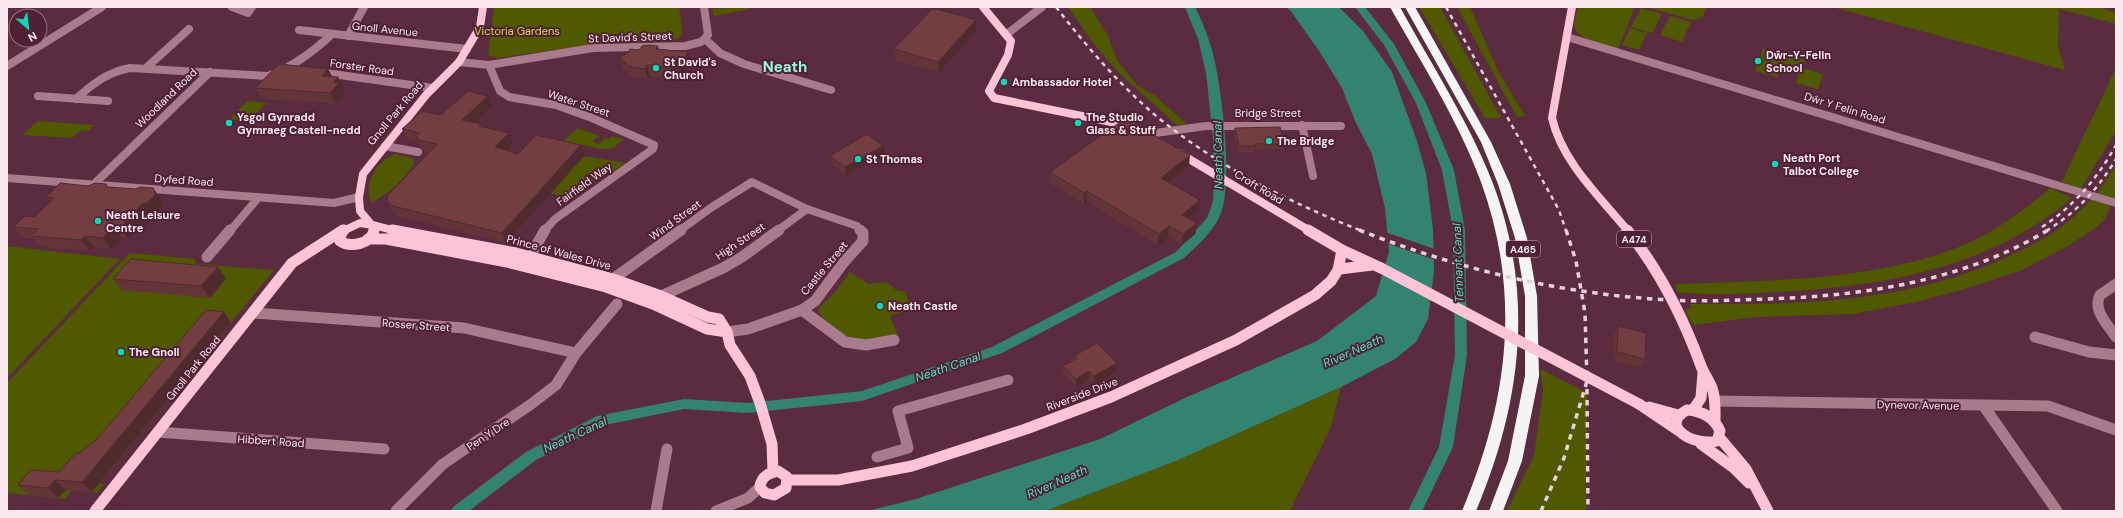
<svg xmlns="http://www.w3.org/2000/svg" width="2123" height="518" viewBox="0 0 2123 518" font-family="'DM Sans',sans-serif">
	<rect width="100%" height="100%" fill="#5b2b3f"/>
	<path fill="#505800" d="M494 7H679L682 32 680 37 672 41 596 44 497 58 488 55Z
		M744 7 750 9 714 16 712 9Z
		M1068 7H1090L1107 34 1117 60 1137 85 1154 95 1187 124 1177 125 1119 73 1093 43Z
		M1419 7H1440L1501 118H1485Z
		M1457 7H1470L1498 71 1525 116 1517 117Z
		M1578 7H1635L1618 49 1584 38 1576 31 1574 25Z
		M1646 7H1706L1703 17 1694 20Z
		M1832 7H2099L2116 13V24L2059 9 2058 47 2065 70Z
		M1641 8 1662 14 1652 33 1631 27Z
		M1670 16 1691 22 1682 42 1660 35Z
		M1630 28 1647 33 1639 50 1622 45Z
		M1763 48 1805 60 1803 68 1823 74 1818 89 1796 83 1800 69 1782 64 1777 77 1755 71Z
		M2116 68V131L2080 190 2062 181Z
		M247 101 266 103 249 121 230 119Z
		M38 121 94 125 88 131 81 130 72 138 22 135Z
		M578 128 600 136 592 141 598 144 605 138 608 139 612 136 624 139 613 148 602 149 563 141Z
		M396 154 412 158 414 162 413 166 395 187 372 203C361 186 378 158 396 154Z
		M584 156 626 163 568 198 551 193Z
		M2116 165V200L2096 195Z
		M2050 188 2072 198C1991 268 1881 287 1777 292 1744 294 1710 296 1677 292L1675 284C1765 281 1872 281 1956 248 1991 235 2022 212 2050 188Z
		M2092 199 2111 205 2105 219 2094 229 2068 246 2020 271 1965 289 1916 302 1853 314 1756 317 1694 325 1689 319 1685 309 1692 308 1690 304C1797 305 1906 303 2005 258 2024 249 2044 240 2061 227 2072 219 2082 209 2092 199Z
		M7 246 120 259 7 378Z
		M130 253 195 259 196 264 274 270 100 483 104 484 97 493 72 490 65 499 7 493V383Z
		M850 272 868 284 883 282 888 283 896 290 905 292 908 300 912 303 911 309 890 316 898 335C881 340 860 345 843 337 833 333 825 320 819 313L818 309 836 291Z
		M1540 369 1587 393 1586 511H1507L1534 455 1543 389Z
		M1341 387 1331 427 1290 511H1045L1176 461Z"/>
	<path fill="#348270" d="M1285 7H1339L1363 31 1392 72 1417 141 1426 173 1433 229 1434 271 1428 319 1416 342 1395 359 1341 387 1176 461 1045 511H867L916 499 1100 439 1187 397 1317 341 1376 296 1389 252 1385 208 1372 154 1355 121 1342 88 1319 51 1290 10Z"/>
	<path fill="#5b2b3f" d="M1385 232 1435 249V260L1386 243Z"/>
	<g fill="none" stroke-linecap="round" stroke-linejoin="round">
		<path fill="#348270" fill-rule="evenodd" d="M1185 7H1195C1203 23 1210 41 1214 58 1222 92 1233 182 1221 213 1214 231 1198 245 1184 258L1002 353 862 401 748 413 684 409 605 425 536 460 469 511H451L453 507 526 452 597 416 684 399 748 403 862 391 992 347 1176 252 1207 218 1213 201 1214 183 1213 138 1206 73 1198 39Z
			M1355 7H1365L1394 44 1426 103 1454 170 1465 230 1467 355 1453 447 1422 511H1408L1439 447 1455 355 1453 230 1442 170 1416 103 1384 45Z"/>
		<path stroke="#a97b8c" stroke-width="8" d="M232 7 248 13 252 7
			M299 30 467 49
			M1007 34 1042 7
			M348 36 364 7
			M1567 37 2116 203
			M705 39 720 53 744 64 831 90
			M459 62 489 65 593 48 685 46 701 42 708 35 704 7
			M489 65 500 91 509 97 556 105 592 118 654 145 653 149 555 219 544 231
			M7 66 102 7
			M146 68 189 29
			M318 72 433 88
			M38 96 108 101
			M76 99C92 84 108 72 130 68L268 76C293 67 313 52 332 34
			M1302 125 1313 176
			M1148 134 1206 126H1341
			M385 146 418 152
			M7 178 334 203 359 197
			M93 185 210 72
			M230 231 258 198
			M679 231 712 207 752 182 807 209 857 226 861 231
			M777 231 807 209"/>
		<path stroke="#a97b8c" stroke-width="11" d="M534 249 545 230
			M207 257 230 230
			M613 279 681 230
			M2116 284 2100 295C2092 310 2108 325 2116 337
			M661 296 723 268 742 257 779 230
			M802 310 845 342 866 345 894 340
			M253 313 464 328 576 353
			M727 332 748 329 802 310 815 301 844 262 863 241V233L860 230
			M2035 337 2089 352 2116 355
			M1715 401 2048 406 2116 430
			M1983 405 2057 511
			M158 432 384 449
			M877 457 908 448 898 411 1008 380
			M396 511 443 464 530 405 556 385 576 353 617 304
			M656 511 667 449
			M716 511 748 498 760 487"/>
		<path stroke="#fdc4d8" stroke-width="8" d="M983 7 1011 41 1008 55 989 91 994 98 1131 126
			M1572 7 1552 118C1562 162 1600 197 1628 231
			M1179 153 1310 231
			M370 223 360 211 359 197 363 174 426 95 459 62 480 27 483 7
			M373 225 396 231
			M342 231 343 230
			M343 231 360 223 373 225 374 231"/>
		<path stroke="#fdc4d8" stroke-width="11" d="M344 230 341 234 340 241C350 248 372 244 374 230
			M392 230 516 253 613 279 661 296 708 317 719 319 727 332 730 345 750 376 760 403 772 444 773 472
			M1308 230 1342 250 1381 268
			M1627 230C1660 271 1683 317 1701 366 1704 374 1709 380 1712 388 1716 398 1715 410 1715 421
			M368 239H386L507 262 606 287 653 304 707 329 727 332
			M1340 269 1372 265
			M1639 404 1679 431
			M1649 407 1678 415
			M1687 410C1702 411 1714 417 1720 431L1717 441C1694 447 1658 426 1687 410Z
			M1693 410 1701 398 1703 373
			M1719 437 1746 469 1768 511
			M1701 444 1734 468 1749 483
			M778 471 787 477 786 488 774 495 765 493 760 487C761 477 768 473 778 471Z
			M788 480H838L912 466 1026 429 1111 397 1236 340 1315 295 1331 281 1338 270 1342 250
			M95 511 292 263 343 230"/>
		<path fill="#f4f4f4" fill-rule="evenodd" d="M1390 7H1400C1431 64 1468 120 1492 181 1535 293 1522 402 1476 511H1462C1508 402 1522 295 1481 182 1458 120 1422 64 1390 7Z
			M1405 7H1415L1491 142 1510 184 1527 238 1537 296 1539 376 1522 461 1503 511H1489L1508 461 1525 376V296L1515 238 1498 184 1481 142Z"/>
		<path stroke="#e8d1d9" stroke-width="2.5" stroke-dasharray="4.5 4.5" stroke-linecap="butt" d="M1056 7C1088 48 1121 87 1161 120 1221 168 1291 203 1362 231
			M1446 7 1559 210 1566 231
			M2042 227C2074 206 2097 179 2116 145
			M2046 231C2076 213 2098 189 2116 159"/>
		<path stroke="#e8d1d9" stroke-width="3.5" stroke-dasharray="5.5 5.5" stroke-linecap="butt" d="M1359 230C1458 269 1564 295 1671 300 1703 302 1735 300 1767 299 1864 296 1964 281 2048 230
			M1587 389 1588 511
			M1541 511 1564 458 1587 381 1585 313 1576 261 1566 230"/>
		<path stroke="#fdc4d8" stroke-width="11" d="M1381 268 1639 404"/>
	</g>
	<path fill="#633539" d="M977 30 939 73 895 60 894 49Z
		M658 46 659 49 688 52 691 63 681 79 650 76 648 79 635 78 634 77H633L623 68 620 57 639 50Z
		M328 69 332 77H338L344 88 343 90 345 94 336 104 262 99 255 88Z
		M492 106 475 123 481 124 483 127 514 143 507 150 518 154 585 155 506 243 399 216 393 213 387 202 430 152 424 151 418 142 408 139 402 129 441 115Z
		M1235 128 1284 144 1283 149 1255 150V152H1238L1234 133Z
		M883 146 885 154 846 175 831 164 830 156Z
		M1189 166 1169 182 1199 211 1189 219 1197 223 1195 234 1182 245 1168 237 1158 245 1087 202 1084 204 1050 183V172Z
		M109 187 161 199 164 205 156 214 150 215 128 239 122 238 111 249 94 247 90 251 40 247 34 239 23 238 13 227 34 217 50 202 46 197Z
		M226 278 210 298 122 290 113 279Z
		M231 322 92 492 66 490 58 498 28 495 18 485 59 472 79 453 97 439Z
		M1618 326 1645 359 1641 368 1613 361 1614 335Z
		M1074 356 1117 363V371L1094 385 1089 379 1076 387 1063 374V366L1074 359Z"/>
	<path fill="#502b2e" d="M976 20 977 30 939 73 938 62Z
		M688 52 691 63 681 79 678 68Z
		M647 65 650 76 648 79 645 69Z
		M328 69 334 80 322 76Z
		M338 77 344 88 343 90 345 94 336 104 330 93 334 82Z
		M488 96 492 106 467 130 462 120Z
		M509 133 514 143 500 157 495 147Z
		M581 145 585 155 506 243 502 233Z
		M883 146 885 154 846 175 845 167Z
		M1190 155 1189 166 1160 189 1161 178Z
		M153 188 161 199 164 205 156 214 150 215 128 239 120 228 142 204Z
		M1087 191V202L1084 204V193Z
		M1200 200 1199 211 1181 226 1182 215Z
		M1197 223 1195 234 1182 245 1183 234Z
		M1169 226 1168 237 1158 245 1159 234Z
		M113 227 122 238 111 249 103 238Z
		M85 236 94 247 90 251 81 240Z
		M218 267 226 278 210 298 201 286Z
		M224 312 231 322 92 492 82 482Z
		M1117 363V371L1094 385V376Z
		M1089 371V379L1076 387V379Z
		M55 480 66 490 58 498 48 488Z"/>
	<path fill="#733e42" stroke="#502b2e" d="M937 9 976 20 938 62 894 49 931 10Z
		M648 45 658 46 656 49 688 52 678 68 647 65 645 69 631 67 632 66H629L620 57 628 53 630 49 639 50 642 46Z
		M279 64 328 69 322 76 338 77 334 82 339 83 330 93 255 88Z
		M468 91 488 96 462 120 481 124 479 126 509 133 495 147 518 154 536 135 581 145 502 233 393 206 387 202 388 195 437 144 418 140 416 137 420 133 402 129 422 111 441 115Z
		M1123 120 1130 122 1190 155 1161 178 1200 200 1182 215 1197 223 1183 234 1169 226 1159 234 1087 191 1084 193 1050 172Z
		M1280 127 1284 144H1255L1256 146H1239L1235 128Z
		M867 134 883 146 845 167 830 156Z
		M60 183 88 186 95 183 106 184 108 187 135 189 141 187 153 188 156 194 147 203 142 204 120 228 113 227 103 238 85 236 81 240 31 236 38 229 13 227 25 216 34 217 54 198 46 197Z
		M131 259 218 267 201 286 113 279Z
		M206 310 224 312 82 482 55 480 48 488 18 485 31 470 59 472 76 453H79L97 439Z
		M1618 326 1646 333 1645 359 1617 352Z
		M1097 343 1117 363 1094 376 1089 371 1076 379 1063 366 1077 358 1074 356Z"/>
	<g fill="#15d5b3" stroke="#502134" stroke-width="1.5">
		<circle cx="1758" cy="61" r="4"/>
		<circle cx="656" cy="68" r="4"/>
		<circle cx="1004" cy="82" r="4"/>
		<circle cx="229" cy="123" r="4"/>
		<circle cx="1078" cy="123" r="4"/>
		<circle cx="1269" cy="141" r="4"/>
		<circle cx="858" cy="159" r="4"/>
		<circle cx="1775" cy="164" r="4"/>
		<circle cx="98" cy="221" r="4"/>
		<circle cx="880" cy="306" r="4"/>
		<circle cx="121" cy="352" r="4"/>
	</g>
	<g text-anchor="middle" stroke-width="4" stroke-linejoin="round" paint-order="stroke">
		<g fill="#502134" stroke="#c8acb7" stroke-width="1">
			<rect x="1617" y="231" width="34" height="16" rx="3"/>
			<rect x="1506" y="241" width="34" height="16" rx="3"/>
		</g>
		<g font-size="10" font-weight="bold" fill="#fce8ef">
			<text x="1634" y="243">A474</text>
			<text x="1523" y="253">A465</text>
		</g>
		<g font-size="11" fill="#fce8ef" stroke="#502134">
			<text transform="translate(385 29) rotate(6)" y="4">Gnoll Avenue</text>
			<text transform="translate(630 37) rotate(-2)" y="4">St David's Street</text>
			<text transform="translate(362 67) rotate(8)" y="4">Forster Road</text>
			<text transform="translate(166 98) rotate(-44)" y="4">Woodland Road</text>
			<text transform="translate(579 103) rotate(18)" y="4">Water Street</text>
			<text transform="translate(1845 108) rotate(17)" y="4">Dŵr Y Felin Road</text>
			<text transform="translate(395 113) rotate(-50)" y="4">Gnoll Park Road</text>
			<text x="1268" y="117">Bridge Street</text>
			<text transform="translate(184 180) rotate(4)" y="4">Dyfed Road</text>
			<text transform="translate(584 184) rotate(-36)" y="4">Fairfield Way</text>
			<text transform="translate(1259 187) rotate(31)" y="4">Croft Road</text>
			<text transform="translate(675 220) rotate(-36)" y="4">Wind Street</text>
			<text transform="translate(740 241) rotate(-34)" y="4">High Street</text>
			<text transform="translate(559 252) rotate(15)" y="4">Prince of Wales Drive</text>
			<text transform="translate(824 268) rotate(-50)" y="4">Castle Street</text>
			<text transform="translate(416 325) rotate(4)" y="4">Rosser Street</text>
			<text transform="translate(193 368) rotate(-51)" y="4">Gnoll Park Road</text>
			<text transform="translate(1082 394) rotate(-21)" y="4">Riverside Drive</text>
			<text transform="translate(1918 405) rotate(1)" y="4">Dynevor Avenue</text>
			<text transform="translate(488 434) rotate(-34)" y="4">Pen Y Dre</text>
			<text transform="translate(271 441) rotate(4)" y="4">Hibbert Road</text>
		</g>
		<g font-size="11" fill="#cbdb4a" stroke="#502134">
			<text x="517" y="35">Victoria Gardens</text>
		</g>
		<g font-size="11" font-weight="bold" fill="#fce8ef" stroke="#502134" text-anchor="start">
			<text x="1766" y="59">Dŵr-Y-Felin<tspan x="1766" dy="13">School</tspan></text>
			<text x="664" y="66">St David's<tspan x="664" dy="13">Church</tspan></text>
			<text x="1012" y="86">Ambassador Hotel</text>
			<text x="237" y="121">Ysgol Gynradd<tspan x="237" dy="13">Gymraeg Castell-nedd</tspan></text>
			<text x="1086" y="121">The Studio<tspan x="1086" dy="13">Glass &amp; Stuff</tspan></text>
			<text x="1277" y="145">The Bridge</text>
			<text x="1783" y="162">Neath Port<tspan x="1783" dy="13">Talbot College</tspan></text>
			<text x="866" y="163">St Thomas</text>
			<text x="106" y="219">Neath Leisure<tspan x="106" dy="13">Centre</tspan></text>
			<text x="888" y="310">Neath Castle</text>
			<text x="129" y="356">The Gnoll</text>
		</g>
		<g font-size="12" font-style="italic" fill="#51e4c4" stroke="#502134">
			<text transform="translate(1218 155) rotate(-91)" y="4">Neath Canal</text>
			<text transform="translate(1458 263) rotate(-92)" y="4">Tennant Canal</text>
			<text transform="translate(1353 351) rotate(-24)" y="4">River Neath</text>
			<text transform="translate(948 367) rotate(-19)" y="4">Neath Canal</text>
			<text transform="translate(575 435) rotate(-25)" y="4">Neath Canal</text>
			<text transform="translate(1057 482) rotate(-24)" y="4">River Neath</text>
		</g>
		<g font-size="15" font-weight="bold" fill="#96f8df" stroke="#502134">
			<text x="785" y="72">Neath</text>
		</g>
	</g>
	<rect width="2123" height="518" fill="none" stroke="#fce8ef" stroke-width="16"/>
	<g transform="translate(28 28) rotate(152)"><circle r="19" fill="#502134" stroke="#95717f"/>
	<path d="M0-3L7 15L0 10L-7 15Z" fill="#15d5b3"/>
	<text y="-6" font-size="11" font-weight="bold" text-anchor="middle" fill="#fce8ef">N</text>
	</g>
</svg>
